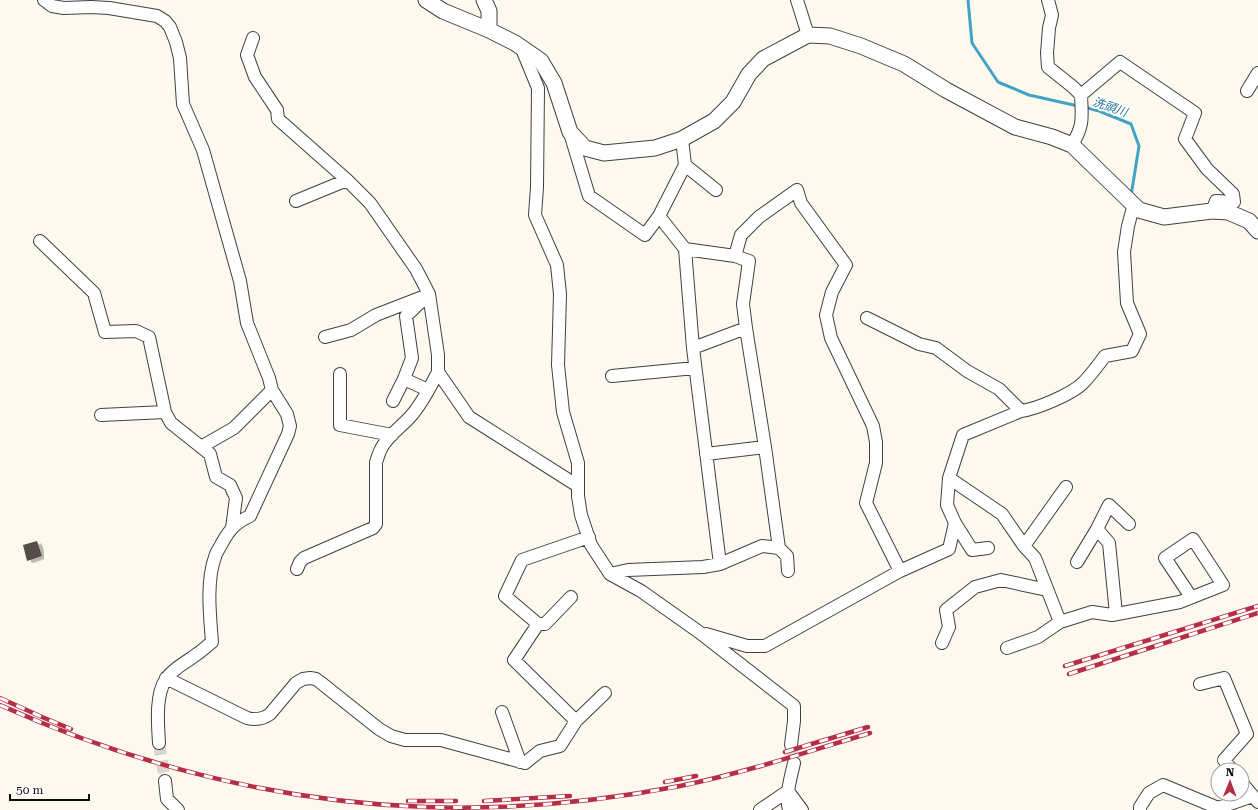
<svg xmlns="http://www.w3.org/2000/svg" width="1258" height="810" viewBox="0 0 1258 810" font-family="'Roboto Serif','Noto Sans JP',serif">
	<defs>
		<filter id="shadow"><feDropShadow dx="4.5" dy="2.5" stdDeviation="0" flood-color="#0004"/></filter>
	</defs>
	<rect width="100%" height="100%" fill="#fef9ef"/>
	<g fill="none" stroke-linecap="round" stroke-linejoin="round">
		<path stroke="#42a3c5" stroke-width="3" d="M968 0 972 43 998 82 1029 95 1078 106
			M1084 107 1099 111 1131 124 1139 146 1131 196"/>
	</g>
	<path fill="#554d4a" filter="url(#shadow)" d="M37 541 42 556 27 561 23 545Z"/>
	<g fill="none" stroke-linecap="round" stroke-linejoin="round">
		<path stroke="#dad6cd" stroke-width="12" stroke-dasharray="12 6" stroke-linecap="butt" d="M159 743 165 781
			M791 745 794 763"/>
		<defs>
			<path id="minor" d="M44 0 52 6 64 8 91 7 109 8 157 16 165 21 170 27 176 42 180 58 183 104 203 150 240 281 247 323 269 378 272 390 287 414 290 426 288 434 250 516C235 523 230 529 222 543 220 548 216 552 215 557 206 582 210 616 212 642 207 646 203 650 197 654 187 662 173 668 166 679 155 695 158 725 159 743
				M797 0 808 35
				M1048 0 1052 15 1049 28 1047 53 1048 67 1073 87 1081 95C1082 118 1084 125 1072 145
				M253 38 247 55 255 77 277 110 278 119 347 180 370 203 416 269 429 294 438 355V372L469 417 578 486
				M522 49 538 88 537 187 535 215 557 265 560 294 558 365 563 412 578 463V496L581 515 591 545 610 574 641 591 699 632 794 706V721L791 745
				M1247 91 1258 73
				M1081 95 1120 62 1195 113 1185 139 1207 169 1233 194 1234 202 1216 201 1212 211
				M570 133 589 196 645 235 659 216
				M682 139 685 165 716 190
				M685 165 659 216 685 249 693 348 720 564
				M296 201 347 180
				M40 241 94 293 105 332 136 331 149 337 165 412 171 423 210 454 216 477 230 485 236 498 232 528
				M685 249 735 256 749 261 743 304 746 328 765 447 779 548
				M735 256 741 235 759 217 797 190 801 203 846 265 832 292 826 315 831 338 873 426 876 442V463L866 503 900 571
				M867 318 919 344 936 348 967 371 999 389 1021 411
				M325 337 351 330 376 315 425 296
				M693 348 746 328
				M340 374V425L392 435
				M612 376 695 368
				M404 379 428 390
				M393 401 404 379 412 358 406 316 429 294
				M101 415 165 412
				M201 447 234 428 272 390
				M706 454 765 447
				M949 478 1002 514 1024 546 1035 558 1060 622
				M1097 529 1109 543 1116 614
				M1024 546 1066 487
				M988 548 972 550 955 523 947 505 949 478 963 435 1021 411C1037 409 1072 394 1083 383 1091 375 1098 365 1105 356L1132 351 1140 334 1127 303 1124 252 1128 226 1134 204
				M1077 562 1097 529 1109 505 1129 524
				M297 569 300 562 304 558 373 528 376 524V462C378 457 379 452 382 447 389 435 401 427 410 417 422 404 430 387 438 372
				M610 574 628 570 703 567 720 564 762 546 779 548 787 556 788 571
				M571 597 545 624H538L505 596 522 560 589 537
				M538 624 514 660 576 721
				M706 634 747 646H765L900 571 949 549 955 523
				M942 643 949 627 946 610 975 587 1001 580 1047 590
				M1007 648 1038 637 1060 622 1092 612 1112 615 1180 602 1223 585 1193 539 1165 558 1191 597
				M166 678 247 718C255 720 262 720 270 714L296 683 303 679 310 678 316 679 320 682 379 729 391 736 405 740H441L525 763 540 751 560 746 576 721 605 693
				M1200 684 1224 678 1247 734 1224 760 1232 770
				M502 712 520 762
				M165 781 167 799 178 810
				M1242 783 1258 802
				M788 791 802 810
				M760 810 788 791
				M789 810C785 795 791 777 794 763
				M1140 810V807L1149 793 1163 785 1218 808 1253 796"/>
			<path id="tertiary" d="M426 0 443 11 489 30 515 43 541 61 554 83 570 132 585 148 604 153 655 148 682 139 714 121 733 102 749 74 763 59 808 35 830 36 861 46 904 64 946 90 1015 127 1052 137 1072 145 1139 210 1164 217 1212 211 1228 212 1249 221 1258 231
				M484 0 489 11V30"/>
		</defs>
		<use href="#minor" stroke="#404040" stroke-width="14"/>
		<use href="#tertiary" stroke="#404040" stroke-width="17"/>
		<use href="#minor" stroke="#fff" stroke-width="12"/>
		<use href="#tertiary" stroke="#fff" stroke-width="15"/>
		<defs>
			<path id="rail" d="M1065 666 1258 606
				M1069 674 1258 613
				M0 698 42 717 71 729
				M0 705C134 765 279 802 425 807 510 810 596 802 680 786 744 773 807 752 870 733
				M785 752 868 727
				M665 782 696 776
				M408 801H456
				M484 801 570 796"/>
		</defs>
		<use href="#rail" stroke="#b52e47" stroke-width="4.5"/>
		<use href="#rail" stroke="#fff" stroke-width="3" stroke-dasharray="9" stroke-linecap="butt"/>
	</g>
	<g text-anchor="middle" stroke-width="4" stroke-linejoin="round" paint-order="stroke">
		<g font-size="12" font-style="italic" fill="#1e7498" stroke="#fff">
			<text transform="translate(1110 107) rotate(19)" y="4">洗頭川</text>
		</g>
	</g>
	<g transform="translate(1230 782) rotate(1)"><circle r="19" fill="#ffffff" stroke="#9e9e9e"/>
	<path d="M0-3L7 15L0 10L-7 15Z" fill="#b52e47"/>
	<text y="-6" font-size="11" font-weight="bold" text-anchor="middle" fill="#0d0d0d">N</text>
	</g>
	<path d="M10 794v6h79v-6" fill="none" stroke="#0d0d0d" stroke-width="2"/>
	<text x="16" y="794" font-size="12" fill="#0d0d0d" stroke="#ffffff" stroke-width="3" paint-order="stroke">50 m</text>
</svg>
